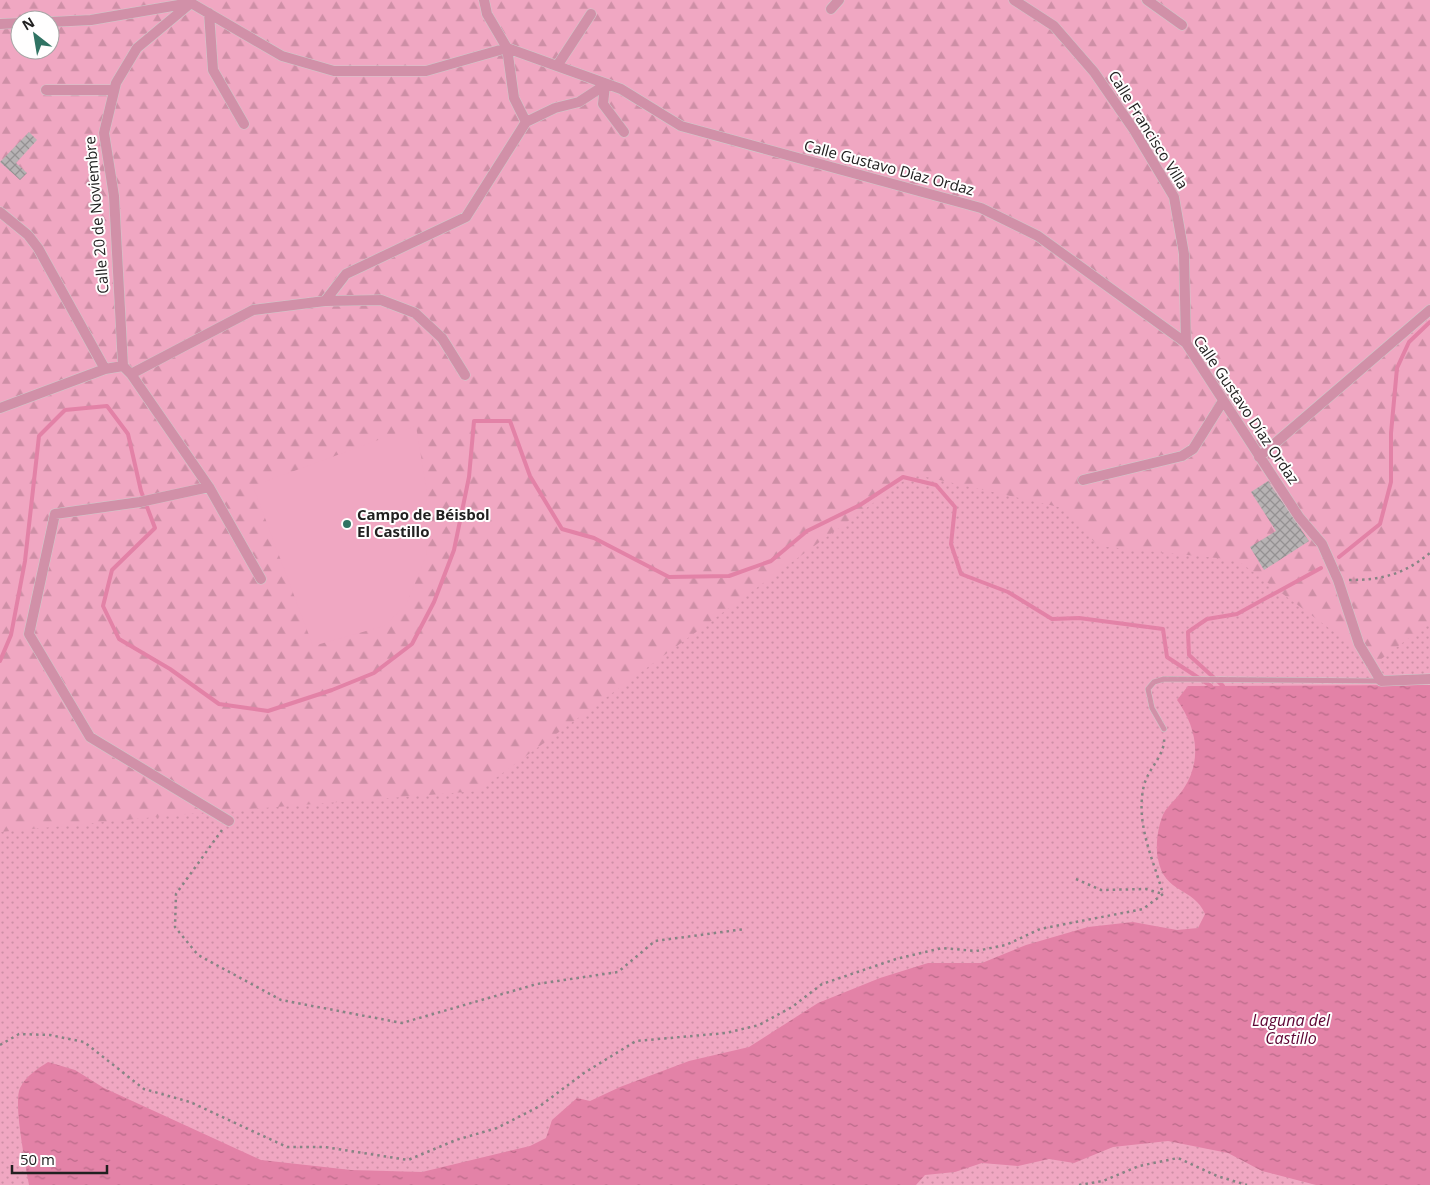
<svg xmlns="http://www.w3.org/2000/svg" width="1430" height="1185" viewBox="0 0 1430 1185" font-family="'Open Sans',sans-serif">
	<defs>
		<pattern id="forest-firs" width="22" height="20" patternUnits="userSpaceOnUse" patternTransform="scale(1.25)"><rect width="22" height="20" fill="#f0a7c2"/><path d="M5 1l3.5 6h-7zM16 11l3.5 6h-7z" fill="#ce8fa6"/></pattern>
		<pattern id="park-dots" width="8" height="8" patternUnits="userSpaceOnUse" patternTransform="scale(1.25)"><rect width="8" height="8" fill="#f0a7c2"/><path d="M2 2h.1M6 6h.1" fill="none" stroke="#ce8fa6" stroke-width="1.8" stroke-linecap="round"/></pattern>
		<pattern id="water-ripples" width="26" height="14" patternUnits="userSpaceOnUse" patternTransform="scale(1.25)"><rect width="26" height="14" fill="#e382a7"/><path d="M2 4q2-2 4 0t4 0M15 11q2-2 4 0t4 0" fill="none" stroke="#b86a88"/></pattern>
		<pattern id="building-cross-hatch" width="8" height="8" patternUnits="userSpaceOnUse" patternTransform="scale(1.25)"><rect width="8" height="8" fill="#b7b3b4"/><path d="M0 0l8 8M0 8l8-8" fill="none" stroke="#949192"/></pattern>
	</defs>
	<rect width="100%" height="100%" fill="#f3f0f1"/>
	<path fill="url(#forest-firs)" fill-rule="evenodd" d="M0 0H1430V685L0 1185ZM20 20H50V50H20Z"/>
	<path fill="url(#park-dots)" d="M913 474 1063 508 1098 546 1237 560 1376 663 1430 622V1185H0V832L187 814 478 791Z"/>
	<path fill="#f0a7c2" d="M416 426 427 492 426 556 406 605 384 626 313 646 253 486Z"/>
	<path fill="url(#water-ripples)" d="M1430 685V1185H1316L1262 1171 1228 1153 1168 1141 1113 1147 1074 1163 1049 1159 1018 1166 982 1163 955 1172 925 1175 916 1185H29C26 1166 13 1104 20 1088 26 1076 37 1069 48 1062L75 1070 104 1088 261 1160 351 1170 422 1172 530 1146 546 1138 552 1120 577 1098 590 1101 620 1087 689 1061 749 1047 818 1003 880 978 928 963H982L1026 945 1088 927 1133 922 1177 930 1198 928 1205 914C1194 887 1164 894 1158 859 1155 846 1158 823 1165 811 1171 803 1179 796 1184 788 1203 759 1196 726 1177 700L1188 686Z"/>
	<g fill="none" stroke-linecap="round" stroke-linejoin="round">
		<path stroke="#e382a7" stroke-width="4" d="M1339 557 1380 524 1391 482V433L1397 368 1409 342 1430 322
			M0 661 11 635 25 561 39 436 65 410 107 406 128 434 141 491 155 528 112 570 103 606 119 639 170 669 219 704 268 711 332 690 374 673 412 644 434 602 454 550 469 477 474 421H510L530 476 562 529 594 538 669 577 729 576 771 561 807 531 860 505 903 477 936 485 955 507 951 544 961 574 1008 592 1052 619 1079 618 1163 629 1167 657 1211 686
			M1223 686 1189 655 1188 632 1207 619 1237 614 1321 568"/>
	</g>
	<path fill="url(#building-cross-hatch)" d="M29 132 37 140 16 163 27 173 20 180 0 162Z
		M1268 481 1309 541 1264 570 1250 547 1276 531 1251 492Z"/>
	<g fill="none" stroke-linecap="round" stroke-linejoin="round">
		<defs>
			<path id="lane" d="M1164 729 1152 708 1148 689 1154 682 1164 679 1380 681"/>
			<path id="street" d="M484 0 487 14 507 48 514 98 526 122
				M1014 0 1054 26 1094 72 1134 130 1174 197 1184 254 1186 343
				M1147 0 1182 25
				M191 3 282 56 334 71H426L507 48 621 89 681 126 981 208 1038 236 1186 343 1299 517 1322 544 1338 580 1359 644 1381 681 1430 679
				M831 9 839 0
				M209 13 213 70 244 124
				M50 22 91 20 190 3
				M0 24 20 23
				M557 66 591 14
				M605 85 603 104 624 132
				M46 90H114
				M526 122 555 108 579 102 605 85
				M0 212 28 235 38 248 105 369
				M325 301 381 300 415 313 442 338 465 375
				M123 366 114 196 104 133 116 83 137 48 191 3
				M131 374 209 487 261 579
				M0 408 105 369 123 366 131 374 253 310 325 301 346 274 466 217 526 122
				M1259 457 1430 310
				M1083 480 1182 456 1193 449 1223 401
				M209 487 140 502 55 514 29 634 90 737 229 821"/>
		</defs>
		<use href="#lane" stroke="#cdcbcb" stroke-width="6"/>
		<use href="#street" stroke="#cdcbcb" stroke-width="11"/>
		<path stroke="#868484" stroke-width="2.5" stroke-dasharray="2.5 4" stroke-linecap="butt" d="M1349 580C1383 580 1404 574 1430 553
			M222 830 176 894 175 927 198 955 281 1000 402 1023 537 984 618 972 655 941 745 929
			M1076 879 1101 890 1146 889 1163 894
			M0 1045 19 1034 50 1035 84 1042 144 1089 190 1102 287 1147H325L408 1160 456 1140 497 1128 540 1106 584 1073 636 1041 726 1033 759 1025 792 1007 822 984 896 959 942 948 976 951 1006 945 1040 929 1143 909 1163 894C1153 858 1135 824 1144 785 1149 767 1166 755 1164 736
			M1079 1185 1103 1181 1139 1166 1178 1158 1217 1176 1247 1185"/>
		<use href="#lane" stroke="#d190a8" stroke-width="5"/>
		<use href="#street" stroke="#d190a8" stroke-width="10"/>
	</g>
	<circle fill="#307363" stroke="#fffefe" stroke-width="2" cx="347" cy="524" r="5"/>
	<g text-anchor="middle" stroke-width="4" stroke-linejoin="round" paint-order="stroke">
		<g font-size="15" fill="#212020" stroke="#fffefe">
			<text transform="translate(1148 130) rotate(58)" y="5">Calle Francisco Villa</text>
			<text transform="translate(889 168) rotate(15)" y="5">Calle Gustavo Díaz Ordaz</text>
			<text transform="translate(97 215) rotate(-95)" y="5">Calle 20 de Noviembre</text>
			<text transform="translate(1246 410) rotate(56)" y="5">Calle Gustavo Díaz Ordaz</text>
		</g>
		<g font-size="15" font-weight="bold" fill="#212020" stroke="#fffefe" text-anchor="start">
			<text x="357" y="520">Campo de Béisbol<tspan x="357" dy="17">El Castillo</tspan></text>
		</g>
		<g font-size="16" font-style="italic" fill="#5d0333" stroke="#fffefe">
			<text x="1291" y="1026">Laguna del<tspan x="1291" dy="18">Castillo</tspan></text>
		</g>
	</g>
	<g transform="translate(35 35) rotate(329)"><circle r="24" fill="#fffefe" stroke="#a6a5a5"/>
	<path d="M0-4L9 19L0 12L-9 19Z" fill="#307363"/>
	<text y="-8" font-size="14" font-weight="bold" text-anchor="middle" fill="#212020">N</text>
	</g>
	<path d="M12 1165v8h95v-8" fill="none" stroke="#212020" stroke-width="2.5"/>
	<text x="20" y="1165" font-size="15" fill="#212020" stroke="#fffefe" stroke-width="4" paint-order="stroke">50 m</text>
</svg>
